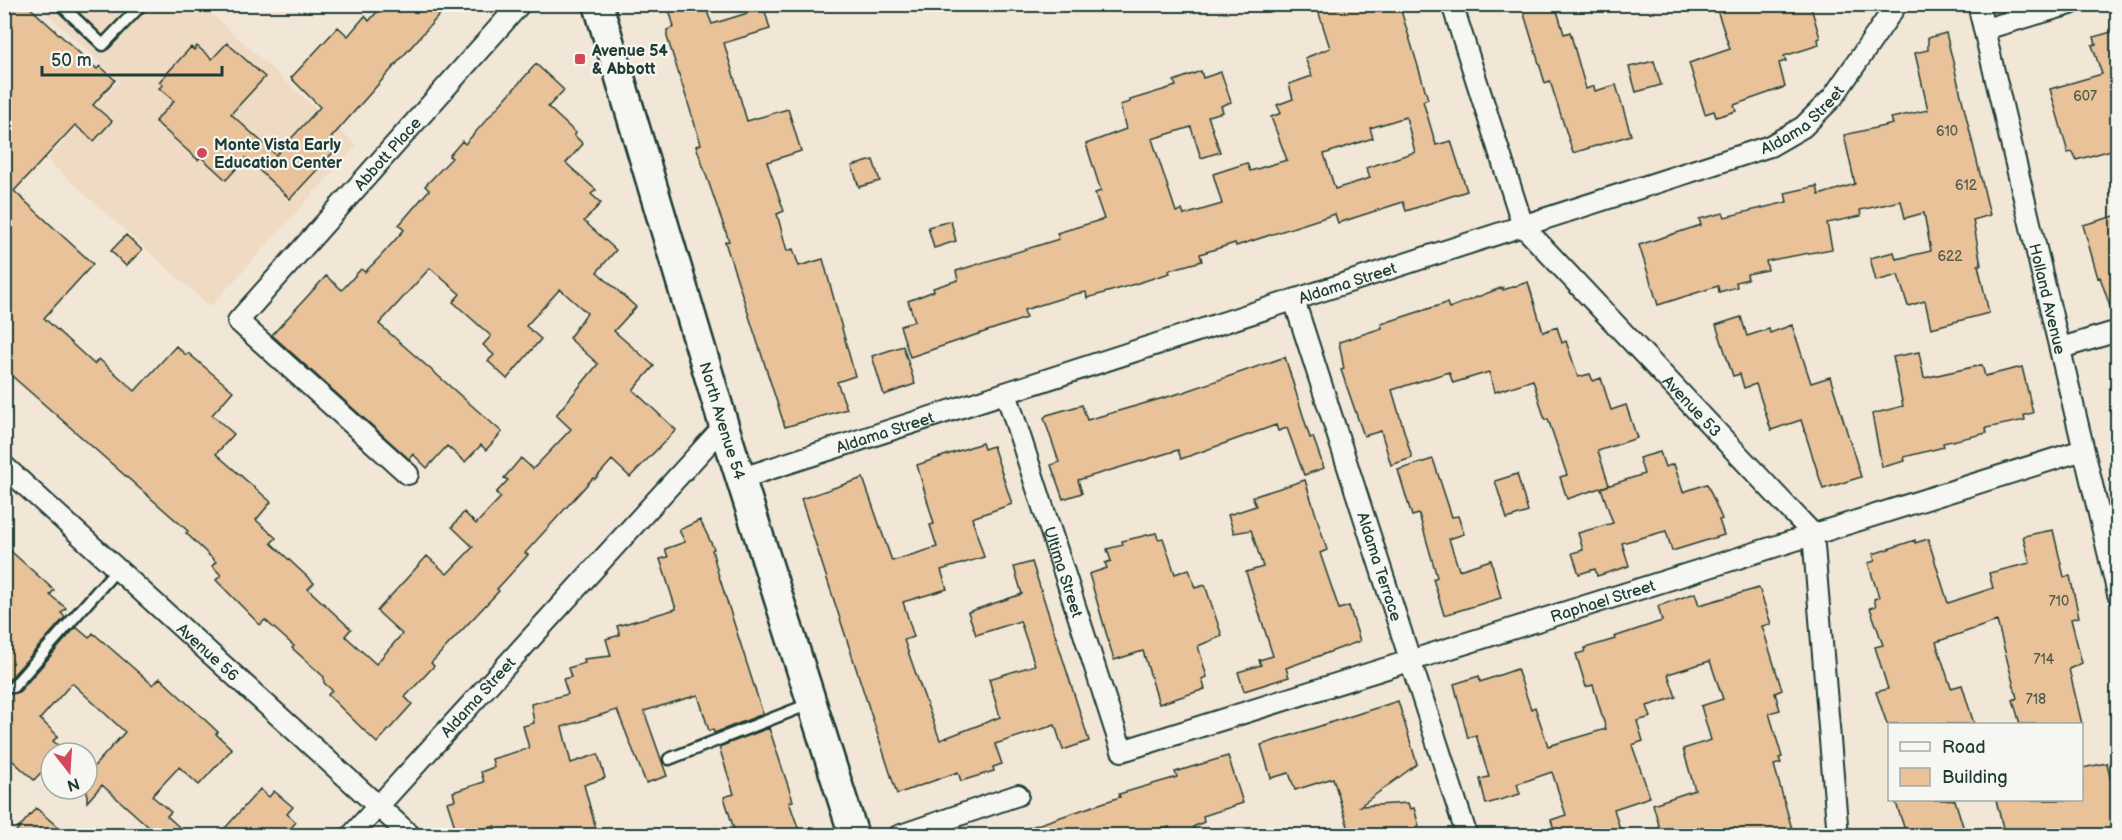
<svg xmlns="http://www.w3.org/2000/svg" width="2122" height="840" viewBox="0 0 2122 840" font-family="'Balsamiq Sans',sans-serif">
	<rect width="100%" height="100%" fill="#f2e6d7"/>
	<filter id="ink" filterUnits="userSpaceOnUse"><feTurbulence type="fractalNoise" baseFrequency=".0167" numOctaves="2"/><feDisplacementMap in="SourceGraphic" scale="12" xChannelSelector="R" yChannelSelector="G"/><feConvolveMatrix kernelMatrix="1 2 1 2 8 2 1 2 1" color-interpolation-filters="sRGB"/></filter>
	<g filter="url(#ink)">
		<path fill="#efdbc4" d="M38 5H202L357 146 210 307 47 160 119 81Z"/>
		<path fill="#e9c299" stroke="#1f3d34" stroke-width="1.5" fill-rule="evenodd" d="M4 4H26L97 69 100 66 115 80 93 105 112 121 94 141 75 125 14 191 93 264 44 318 94 364 99 359 135 391 176 346 186 355 188 353 233 391 212 415 234 434 216 454 271 502 256 520 276 538 271 543 314 583 308 589 351 629 345 636 376 664 402 634 377 611 427 556 447 574 473 547 452 527 464 512 476 524 501 497 496 493 508 480 504 478 521 458 533 469 571 429 556 415 598 364 569 338 587 313 560 289 526 326 541 339 507 379 488 361 494 355 483 345 491 336 453 302 460 294 430 268 379 324 502 432 486 450 481 445 465 462 447 446 427 468 413 454 409 459 272 335 326 276 342 290 361 269 365 272 379 258 404 230 399 225 429 190 425 186 452 158 449 156 462 141 465 144 536 64 564 90 548 107 576 133 574 135 583 144 566 163 596 190 591 194 601 203 584 221 616 250 597 272 636 307 614 331 654 366 633 390 676 430 630 477 612 460 595 479 593 478 525 553 528 555 497 589 499 591 431 663 434 666 405 697 412 704 377 743 328 695 332 690 324 683V677L292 648 294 646 265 620 260 625 216 580 221 575 212 566 216 562 186 533 188 531 4 369Z
			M384 4H449L331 138 339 146 290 199 246 158 226 180 201 157 198 160 155 121 174 101 159 88 163 85 159 82 191 47 194 50 197 46 212 59 227 43 265 77 231 114 276 155 320 107 291 78 338 27 348 36 365 16 369 21Z
			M683 4H704L712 24 764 8 770 29 724 43 747 121 788 109 801 151 767 162 784 211 777 214 787 251 793 249 799 266 823 259 855 376 837 382 847 409 785 427 725 242 729 241 696 146 701 144 667 37V30L674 27 669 9Z
			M1316 4H1399L1428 99 1423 101 1436 145 1451 141 1467 191 1406 211 1403 202 1338 223 1335 214 1236 246 1235 243 1200 254 1202 261 1169 270 1170 273 1125 287 1087 298 1086 292 1075 294 1024 310 1026 318 910 357 900 326 915 321 908 301 934 291 933 288 958 280 956 271 1059 239 1057 233 1104 219 1095 193 1101 191 1086 144 1126 129 1120 105 1130 102V100L1176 86 1174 81 1201 71 1203 78 1221 72 1231 102 1221 106 1223 112 1208 116 1220 152 1201 158 1191 127 1152 139 1176 212 1182 210 1184 215 1222 204 1213 174 1247 163 1250 171 1287 160 1271 117 1281 113 1277 105 1293 99 1289 84 1312 76 1305 58 1330 48ZM1406 117 1415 152 1366 168 1370 178 1335 189 1324 154 1373 138 1370 128Z
			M1521 4H1555L1564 34 1570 32 1586 89 1594 86 1595 91 1616 85 1631 135 1573 153 1550 81 1545 83Z
			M1715 4H1810L1820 38 1818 39 1819 45 1784 56 1786 61 1779 63 1785 87 1734 105 1736 111 1716 117 1714 111 1705 114 1689 63 1730 49Z
			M2118 30V148L2076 160 2073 152 2068 153 2050 89 2102 74 2092 45 2096 44 2094 37Z
			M1946 33 1990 215 1973 220 1981 265H1978L1989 313 1931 328 1925 301 1908 306 1898 275 1876 281 1870 258 1894 252 1896 259 1931 251 1924 213 1905 218 1901 201 1860 210 1861 216 1827 223 1832 249 1766 261 1768 270 1747 274 1748 279 1736 282 1737 287 1719 292 1718 286 1658 305 1639 245 1701 225 1699 219 1723 213 1725 217 1787 202 1785 193 1817 186 1819 195 1855 184 1844 135 1893 124 1891 118 1928 110 1915 53 1928 50V38Z
			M1654 61 1661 85 1636 92 1629 67Z
			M873 160 880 181 859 187 852 166Z
			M2118 215V317L2114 318 2100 277 2098 278 2083 225Z
			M951 221 956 241 934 248 928 227Z
			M126 235 142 250 126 266 111 251Z
			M1528 282 1543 332 1557 327 1562 343 1566 341 1578 377 1590 374 1593 381 1601 378 1611 410 1626 405 1637 438 1598 451 1609 485 1567 499 1560 477 1567 475 1548 419 1545 420 1533 380 1495 392 1489 372 1453 383 1449 372 1392 390 1412 458 1391 465 1381 431 1364 436 1341 370 1344 369 1339 342 1382 328 1381 324 1415 313 1447 303 1449 308 1503 287V290Z
			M1741 317 1747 336 1769 329 1770 333 1792 325 1811 383 1830 377 1861 477 1823 489 1801 420 1771 430 1756 384 1744 388 1740 374 1733 376 1716 325Z
			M903 346 915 384 884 395 872 356Z
			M1919 352 1924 378 1982 365 1985 376 2022 367 2033 413 2024 415 2025 420 1986 428 1987 433 1943 443 1944 447 1904 457 1905 461 1882 467 1872 414 1903 406 1893 357Z
			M1285 357 1310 438 1313 437 1324 468 1304 475 1287 428 1278 431 1276 425 1181 459 1178 450 1078 480 1082 493 1063 499 1051 465 1059 462 1044 418 1047 415 1082 405 1087 420 1184 392Z
			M982 443 984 449 993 446 1012 504 972 518 984 557 941 570 947 589 903 602 914 637 904 640 917 677 940 740 1000 717 989 679 1035 665 1020 621 976 635 968 612 1022 594 1014 567 1032 562 1089 741 1063 750 1055 725 995 744 1002 764 993 767 994 771 961 781 958 772 897 794 801 499 863 478 892 561 937 547 930 525 934 524 917 465Z
			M1660 452 1665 467 1674 464 1683 492 1707 484 1722 519 1719 520 1724 535 1672 551 1666 531 1622 543 1629 566 1597 576 1595 569 1579 574 1572 553 1583 550 1578 533 1613 523 1601 488 1644 474 1639 458Z
			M1433 459 1452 517 1458 516 1464 534 1449 539 1459 570 1491 560 1501 598 1444 615 1433 579 1437 577 1419 514 1412 516 1398 470Z
			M1517 474 1528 512 1507 519 1495 481Z
			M1305 480 1327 550 1320 553 1339 609 1349 606 1360 641 1286 668 1289 677 1244 691 1238 672 1261 665 1259 660 1273 656 1246 572 1263 567 1251 530 1234 533 1228 515 1256 506 1252 497Z
			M700 520 714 549 712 550 718 573 763 714 714 733 713 729 709 731 698 695 644 711 667 776 646 783 617 710 562 727 571 763 598 754 605 778 584 785 598 836H498L495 826 463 836 461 828 456 830 447 802 455 800 453 792 484 782 481 772 494 767 492 759 529 748 523 726 534 723 531 704 568 694 563 679 571 677 568 668 585 663 584 659 611 656 606 639 620 635 617 626 676 609 660 559 668 557 665 549 685 542 679 530Z
			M2053 530 2064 577 2070 576 2079 617 2071 619 2082 663 2069 669 2082 724H2020L2013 700 2017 698 1997 621 1936 642 1951 688 1962 685 1974 724H1887L1876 692 1888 689 1875 647 1883 645 1870 608 1876 606 1874 599 1879 597 1868 563 1875 561 1873 554 1915 540V543L1928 539 1948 603 1993 588 1989 573 2030 563 2023 536Z
			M1156 533 1158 539 1163 538 1175 574 1189 569 1195 588 1205 585 1222 636 1198 646 1207 677 1202 679 1205 689 1159 704 1143 651 1114 660 1089 574 1107 568 1105 563 1111 561 1107 549 1123 545 1122 541Z
			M4 545 54 590 50 595 66 608 61 613 65 617 7 682 8 692 12 694 19 692 76 627 89 638 93 633 153 685 160 678 218 732 216 734 232 749 199 785 179 767 152 796 171 812 167 816 189 836H159L102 785 87 802V774L125 732 72 683 40 719 58 736 53 741 62 749 59 753H51V762L34 780 4 753Z
			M1759 588 1771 624 1762 626 1782 690 1775 693 1780 710 1769 713 1782 757 1779 758 1781 763 1774 765 1794 836H1662L1653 804 1695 790 1683 749 1711 740 1701 706 1723 699 1710 661 1668 674 1676 697 1647 706 1651 717 1637 721 1643 741 1632 745 1650 797 1614 809 1622 836H1556L1551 820 1566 815 1552 772 1517 784 1520 794 1486 804 1480 779 1489 777 1476 735 1468 738 1454 684 1479 676 1480 682 1517 669 1531 709 1535 707 1548 746 1606 729 1593 685 1586 687 1576 654 1584 652 1585 648 1615 639 1614 637 1662 621 1658 606 1695 593 1699 605Z
			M1398 701 1417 764 1360 806 1408 803 1410 809 1414 808 1419 826 1390 836H1351L1333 778 1295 790 1289 773 1271 778 1261 745Z
			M769 728 793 801 789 802 801 836H736L724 797 734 794 719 747Z
			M1228 756 1243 803 1203 816 1204 822 1193 827 1196 836H1172L1169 827 1144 836H1016V832L1120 797 1119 794 1177 777 1175 772Z
			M2107 763 2113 791 2111 809 2118 836H2005L1996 800H2082V768Z
			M260 789 269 797 274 791 293 807 287 814 296 822 284 836H218Z
			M1895 800H1955L1966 836H1907Z
			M36 808 68 836H12Z"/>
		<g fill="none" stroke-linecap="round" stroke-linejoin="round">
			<defs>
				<path id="lane" d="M60 4 103 45 142 4
					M13 687 118 568
					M669 759 812 703"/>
				<g id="street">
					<path id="s1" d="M1452 4 1523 226 1813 534 1838 836"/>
					<path id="s2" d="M1978 4 2118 594"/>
					<path d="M1985 29 2071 4"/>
					<path id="s3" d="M1294 300 1467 836"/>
					<path d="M2061 348 2118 331"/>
					<path id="s4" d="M1006 393 1122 751 2083 450"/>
					<path id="s5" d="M4 466 411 836"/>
					<path id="s6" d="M408 474 238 321 520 4"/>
					<path id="s7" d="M742 478 1770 146 1803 127 1833 97 1897 4"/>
					<path id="s8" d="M351 836 724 426"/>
					<path d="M898 836 1018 795"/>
				</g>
				<g id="secondary">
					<path id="s9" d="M598 4 724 426 854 836"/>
				</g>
			</defs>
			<use href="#lane" stroke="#1f3d34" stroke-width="15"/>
			<use href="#street" stroke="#1f3d34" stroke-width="24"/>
			<use href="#secondary" stroke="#1f3d34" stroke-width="33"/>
			<use href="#lane" stroke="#f6f6f2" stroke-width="10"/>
			<use href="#street" stroke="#f6f6f2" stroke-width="20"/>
			<use href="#secondary" stroke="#f6f6f2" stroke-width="28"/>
		</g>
	</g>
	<g fill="#d1495b" stroke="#f6f6f2" stroke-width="2">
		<rect x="574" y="53" width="12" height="12" rx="3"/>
		<circle cx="202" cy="153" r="6"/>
	</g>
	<g text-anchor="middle" stroke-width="4.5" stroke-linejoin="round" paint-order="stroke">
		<g font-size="14" fill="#525e4d">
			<text x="2085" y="101">607</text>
			<text x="1947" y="136">610</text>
			<text x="1966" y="190">612</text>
			<text x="1950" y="261">622</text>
			<text x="2059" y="606">710</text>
			<text x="2044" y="664">714</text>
			<text x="2036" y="704">718</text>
		</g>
		<g font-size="16" font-weight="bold" fill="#1f3d34" stroke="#f6f6f2" text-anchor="start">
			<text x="592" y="56">Avenue 54<tspan x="592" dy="18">&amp; Abbott</tspan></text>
			<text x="214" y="150">Monte Vista Early<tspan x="214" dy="18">Education Center</tspan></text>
		</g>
		<g font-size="16" fill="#1f3d34" stroke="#f6f6f2">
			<text dy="6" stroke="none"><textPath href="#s7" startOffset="1122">Aldama Street</textPath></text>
			<text dy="6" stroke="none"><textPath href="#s6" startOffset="453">Abbott Place</textPath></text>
			<text dy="6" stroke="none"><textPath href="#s7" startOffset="636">Aldama Street</textPath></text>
			<text dy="6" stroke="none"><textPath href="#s2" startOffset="303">Holland Avenue</textPath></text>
			<text dy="6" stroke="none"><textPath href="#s1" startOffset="480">Avenue 53</textPath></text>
			<text dy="6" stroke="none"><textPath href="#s9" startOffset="435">North Avenue 54</textPath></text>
			<text dy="6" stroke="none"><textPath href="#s7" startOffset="150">Aldama Street</textPath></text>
			<text dy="6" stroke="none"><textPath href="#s3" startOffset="280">Aldama Terrace</textPath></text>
			<text dy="6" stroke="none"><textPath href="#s4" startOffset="188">Ultima Street</textPath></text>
			<text dy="6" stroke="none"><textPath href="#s4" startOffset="880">Raphael Street</textPath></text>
			<text dy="6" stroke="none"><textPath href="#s5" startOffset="276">Avenue 56</textPath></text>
			<text dy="6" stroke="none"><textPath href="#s8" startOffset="188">Aldama Street</textPath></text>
		</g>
	</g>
	<rect width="2122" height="840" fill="none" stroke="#f6f6f2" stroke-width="24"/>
	<rect x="12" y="12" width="2098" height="816" fill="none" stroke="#1f3d34" stroke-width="2" filter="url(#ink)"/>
	<rect x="1888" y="723" width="195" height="78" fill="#f6f6f2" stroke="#a0aca6" stroke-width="1.5"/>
	<rect x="1900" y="742" width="30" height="9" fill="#f6f6f2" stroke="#a0aca6" stroke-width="1.5"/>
	<text x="1942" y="753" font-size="18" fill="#1f3d34">Road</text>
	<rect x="1900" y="768" width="30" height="18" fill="#e9c299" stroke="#a0aca6" stroke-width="1.5"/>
	<text x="1942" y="783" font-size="18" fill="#1f3d34">Building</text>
	<g transform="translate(69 771) rotate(163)"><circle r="28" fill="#f6f6f2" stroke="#a0aca6" stroke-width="1.5"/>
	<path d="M0-4.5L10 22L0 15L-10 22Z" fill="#d1495b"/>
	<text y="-9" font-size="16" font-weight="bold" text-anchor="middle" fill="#1f3d34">N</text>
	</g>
	<path d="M42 66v9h180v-9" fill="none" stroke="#1f3d34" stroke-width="3"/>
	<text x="51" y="66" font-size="18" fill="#1f3d34" stroke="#f6f6f2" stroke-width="4.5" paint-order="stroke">50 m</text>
</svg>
